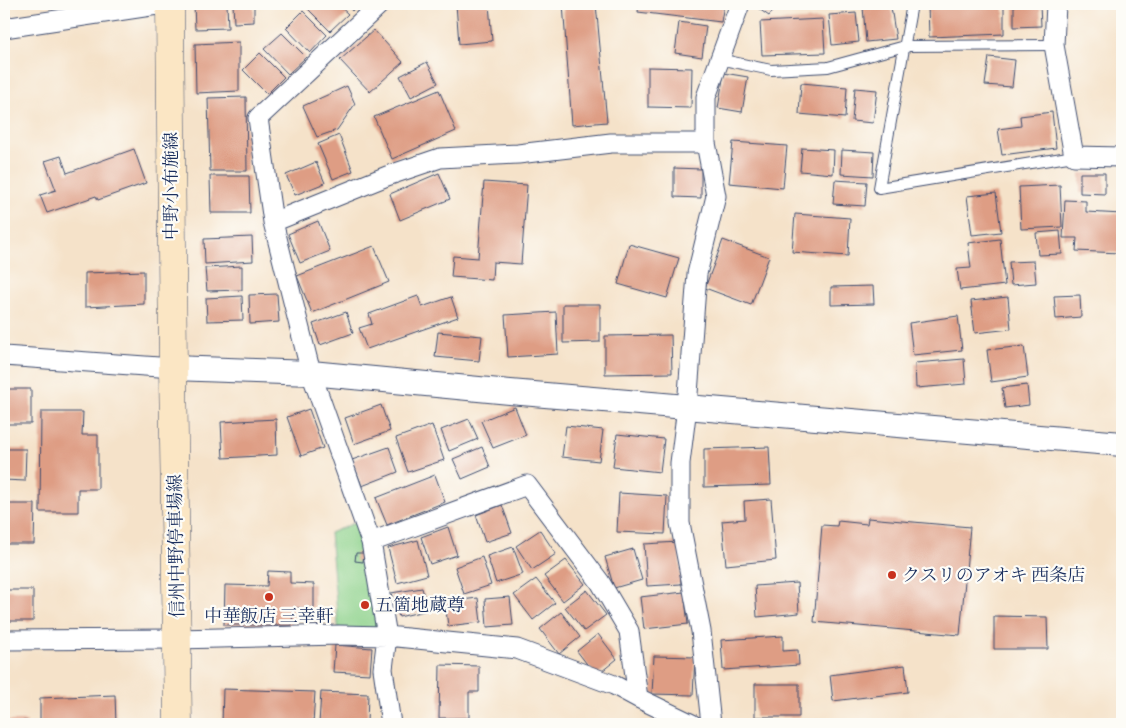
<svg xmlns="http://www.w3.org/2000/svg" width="1126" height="728" viewBox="0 0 1126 728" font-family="Vollkorn,'Noto Serif JP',serif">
	<rect width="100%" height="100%" fill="#fdfcf7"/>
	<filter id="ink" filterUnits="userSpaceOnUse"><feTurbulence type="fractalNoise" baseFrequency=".02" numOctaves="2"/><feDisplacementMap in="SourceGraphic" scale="10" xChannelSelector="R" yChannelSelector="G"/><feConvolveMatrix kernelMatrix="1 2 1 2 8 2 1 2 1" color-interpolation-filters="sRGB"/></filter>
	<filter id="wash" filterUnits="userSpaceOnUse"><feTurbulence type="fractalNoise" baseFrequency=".0096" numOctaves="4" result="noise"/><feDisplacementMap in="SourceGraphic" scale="20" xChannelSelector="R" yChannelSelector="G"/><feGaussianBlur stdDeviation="1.12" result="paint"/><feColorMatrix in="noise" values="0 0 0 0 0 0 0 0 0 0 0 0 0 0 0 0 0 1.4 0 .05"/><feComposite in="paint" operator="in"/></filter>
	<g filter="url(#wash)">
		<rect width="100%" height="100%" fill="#f5e2c9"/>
		<path fill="#8ed28c" stroke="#548075" d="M364 519 387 636 339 635 330 533Z"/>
		<g id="blocks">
			<path fill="#de9d84" d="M4 4H8L9 15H4Z
				M194 4H227L228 28 195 29Z
				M233 4H254V22L234 23Z
				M309 4H337L348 14 330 31 306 7Z
				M346 4H359L352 11Z
				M456 4H489L492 41 459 44Z
				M563 4H596L607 122 572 125Z
				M639 4H724L721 22 638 12Z
				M752 4H778L769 16Z
				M928 4H1004V34L929 37Z
				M1014 4H1040L1041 26 1014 27Z
				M863 7H891L896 39 866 42Z
				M303 11 327 35 310 53 286 28Z
				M856 13 859 42 832 45 829 15Z
				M823 19 825 53 762 55 760 22Z
				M679 22 706 26 702 57 675 53Z
				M374 30 403 62 370 92 340 60Z
				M282 33 306 57 288 74 264 49Z
				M239 42V91L196 93 195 44Z
				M260 53 284 77 267 94 243 70Z
				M989 57 1015 60 1012 87 985 85Z
				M427 62 438 83 411 97 400 76Z
				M648 67 692 68 691 108 648 107Z
				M724 73 748 77 742 112 718 108Z
				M801 83 847 87 845 118 799 114Z
				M347 86 355 104 337 130 317 137 303 106Z
				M855 88 877 90 873 123 852 121Z
				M439 90 456 131 392 159 374 117Z
				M246 97 247 171H210L208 98Z
				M1052 112 1056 148 1002 155 998 129 1021 126 1020 116Z
				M339 135 353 171 333 179 318 144Z
				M733 142 787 146 783 188 729 183Z
				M802 148 834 150 833 174 800 171Z
				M134 149 146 183 98 200 96 196 47 213 40 195 56 190 45 161 61 156 67 173Z
				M842 150 874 152 873 176 841 174Z
				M316 162 325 183 295 195 286 175Z
				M674 168 701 169V198L674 197Z
				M439 173 450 199 400 220 390 194Z
				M1080 173H1105V194L1080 193Z
				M210 176H249L250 213H211Z
				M835 180 867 182 865 206 833 204Z
				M484 182 527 185 521 264 493 262 492 280 451 277 453 256 478 258Z
				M1060 185 1062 227 1021 229 1019 187Z
				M996 193 1001 232 972 235 967 196Z
				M1065 200 1086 201V212L1122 214 1120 253 1076 251 1077 238H1063Z
				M795 214 850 218 848 256 792 252Z
				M318 221 330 251 300 263 288 234Z
				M1060 231 1062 254 1038 255 1036 233Z
				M252 237 253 261 205 264 204 239Z
				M1000 239 1005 285 960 290 957 269 971 268 968 243Z
				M723 240 769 257 751 305 705 288Z
				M629 244 679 258 667 298 618 284Z
				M374 246 389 282 312 313 297 276Z
				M1034 261 1036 283 1011 285 1009 262Z
				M242 266V290L207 291 205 268Z
				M144 271V304L85 307V273Z
				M873 286 874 304 831 305V287Z
				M277 294 279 322 250 324 249 295Z
				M1080 295 1081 317 1056 319 1054 296Z
				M242 296 243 320 207 321 206 298Z
				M418 296 422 307 451 297 458 317 367 349 359 328 372 324 369 314Z
				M1008 297 1011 329 975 333 971 301Z
				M563 304H600V342L563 343Z
				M346 312 353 333 320 345 313 324Z
				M556 312 558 354 508 357 505 315Z
				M958 316 962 350 913 355 909 323Z
				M438 332 482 336 479 361 435 357Z
				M671 335 672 373 605 374V336Z
				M1024 346 1028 377 991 382 987 350Z
				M964 359 966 384 916 388 915 363Z
				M1027 385 1029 405 1005 408 1002 388Z
				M4 389H31V424H4Z
				M381 405 390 431 354 444 345 418Z
				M515 407 526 435 493 448 481 421Z
				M309 409 323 448 301 456 287 417Z
				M41 412H83L82 435H98V489H78V512H40Z
				M276 419 277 455 223 458 221 422Z
				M469 419 478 439 449 451 441 430Z
				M432 425 444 460 408 472 396 438Z
				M566 426 603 430 599 461 562 457Z
				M617 434 664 439 660 472 613 467Z
				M389 447 398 472 362 486 352 460Z
				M482 447 490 467 462 479 453 459Z
				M769 447 771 485 704 487V449Z
				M4 449H26L25 481 4 480Z
				M435 475 445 502 387 525 376 498Z
				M619 493 667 496 665 534 617 532Z
				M771 499 776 560 726 565 722 521 745 519 744 501Z
				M4 504H35L34 544H4Z
				M502 505 512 533 485 542 476 515Z
				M868 518 970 527 960 635 814 622 822 525 837 526 838 521 867 524Z
				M448 527 457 555 430 564 421 537Z
				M540 530 556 554 532 570 516 546Z
				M418 540 427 575 397 583 388 548Z
				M679 542 681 584 647 586 644 544Z
				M513 547 523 574 496 583 487 556Z
				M633 549 642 580 614 588 605 557Z
				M356 553H364L363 562 355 561Z
				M482 557 491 585 464 594 455 567Z
				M566 560 585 584 563 601 544 576Z
				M268 571 290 572V583L314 584V608H293L292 625H224L225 585 267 586Z
				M536 579 555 603 533 620 514 595Z
				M797 583 799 613 757 617 755 586Z
				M422 588 428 610 399 617 391 593Z
				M7 590H33V621H8Z
				M587 590 606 615 584 631 565 607Z
				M684 592 688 624 644 629 640 597Z
				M510 597 513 625 487 627 485 599Z
				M478 598 481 622 448 626 445 602Z
				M561 612 580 637 559 654 540 629Z
				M994 616 1047 617 1048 649H994Z
				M598 634 617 659 596 676 577 651Z
				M783 636V651L798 650 799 665 723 670 721 640Z
				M335 645 372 648 370 674 333 672Z
				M654 656 695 657 693 695 652 694Z
				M440 665 479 666V692H469V718H439Z
				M905 665 908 692 833 701 830 675Z
				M755 684H799V717H755Z
				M223 689 315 692 313 724H222Z
				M321 692 368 694 367 724H319Z
				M115 695 116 724H40V698Z
				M1122 719V724H1097L1096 722Z
				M4 721H27V724H4Z
				M865 721 866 724H842V723Z"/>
		</g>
	</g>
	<g filter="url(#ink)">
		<use href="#blocks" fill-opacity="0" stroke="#3c4a6e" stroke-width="1"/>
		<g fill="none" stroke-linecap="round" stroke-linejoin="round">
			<defs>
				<path id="service" d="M912 4 879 188 1074 156
					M719 59 771 70 828 67 905 46 1054 45"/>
				<path id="minor" d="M380 4 258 118 273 222 311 373 371 542 387 636 383 669 391 724
					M1056 4 1054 45 1074 156 1122 157
					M4 28 164 4
					M273 222 387 176 440 158 518 154 611 143H706
					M4 356 173 368
					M371 542 527 485 600 582 629 631 638 698
					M4 640 177 639 339 635 387 636 517 649 614 685 638 698 692 724
					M711 724 701 631 680 523V463L687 407 697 274 716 196 706 143V97L740 4"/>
				<path id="tertiary" d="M173 368 311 373 510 392 1122 444"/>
				<path id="secondary" d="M170 4 173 368 178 724"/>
			</defs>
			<use href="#service" stroke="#3c4a6e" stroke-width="12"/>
			<use href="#minor" stroke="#3c4a6e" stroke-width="21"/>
			<use href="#tertiary" stroke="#3c4a6e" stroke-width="26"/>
			<use href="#secondary" stroke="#3c4a6e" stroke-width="29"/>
			<use href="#service" stroke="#fff" stroke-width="10"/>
			<use href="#minor" stroke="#fff" stroke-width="19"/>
			<use href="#tertiary" stroke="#fff" stroke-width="24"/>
			<use href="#secondary" stroke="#fbe6c4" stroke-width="28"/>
		</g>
	</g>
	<g fill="#c8321e" stroke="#fdfcf7" stroke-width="2">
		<circle cx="892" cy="575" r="5"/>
		<circle cx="269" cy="597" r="5"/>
		<circle cx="365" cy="605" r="5"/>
	</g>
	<g text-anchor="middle" stroke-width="4.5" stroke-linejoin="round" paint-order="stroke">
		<g font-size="18" fill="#1b2f5e" stroke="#fdfcf7">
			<text transform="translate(171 186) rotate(-90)" y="6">中野小布施線</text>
			<text transform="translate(176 546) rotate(-91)" y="6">信州中野停車場線</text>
		</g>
		<g font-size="18" fill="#1b2f5e" stroke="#fdfcf7" text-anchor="start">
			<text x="902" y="581">クスリのアオキ 西条店</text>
			<text x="375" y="611">五箇地蔵尊</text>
			<text x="269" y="622" text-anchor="middle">中華飯店 三幸軒</text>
		</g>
	</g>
	<rect width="1126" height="728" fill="none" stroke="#fdfcf7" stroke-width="20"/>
</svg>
